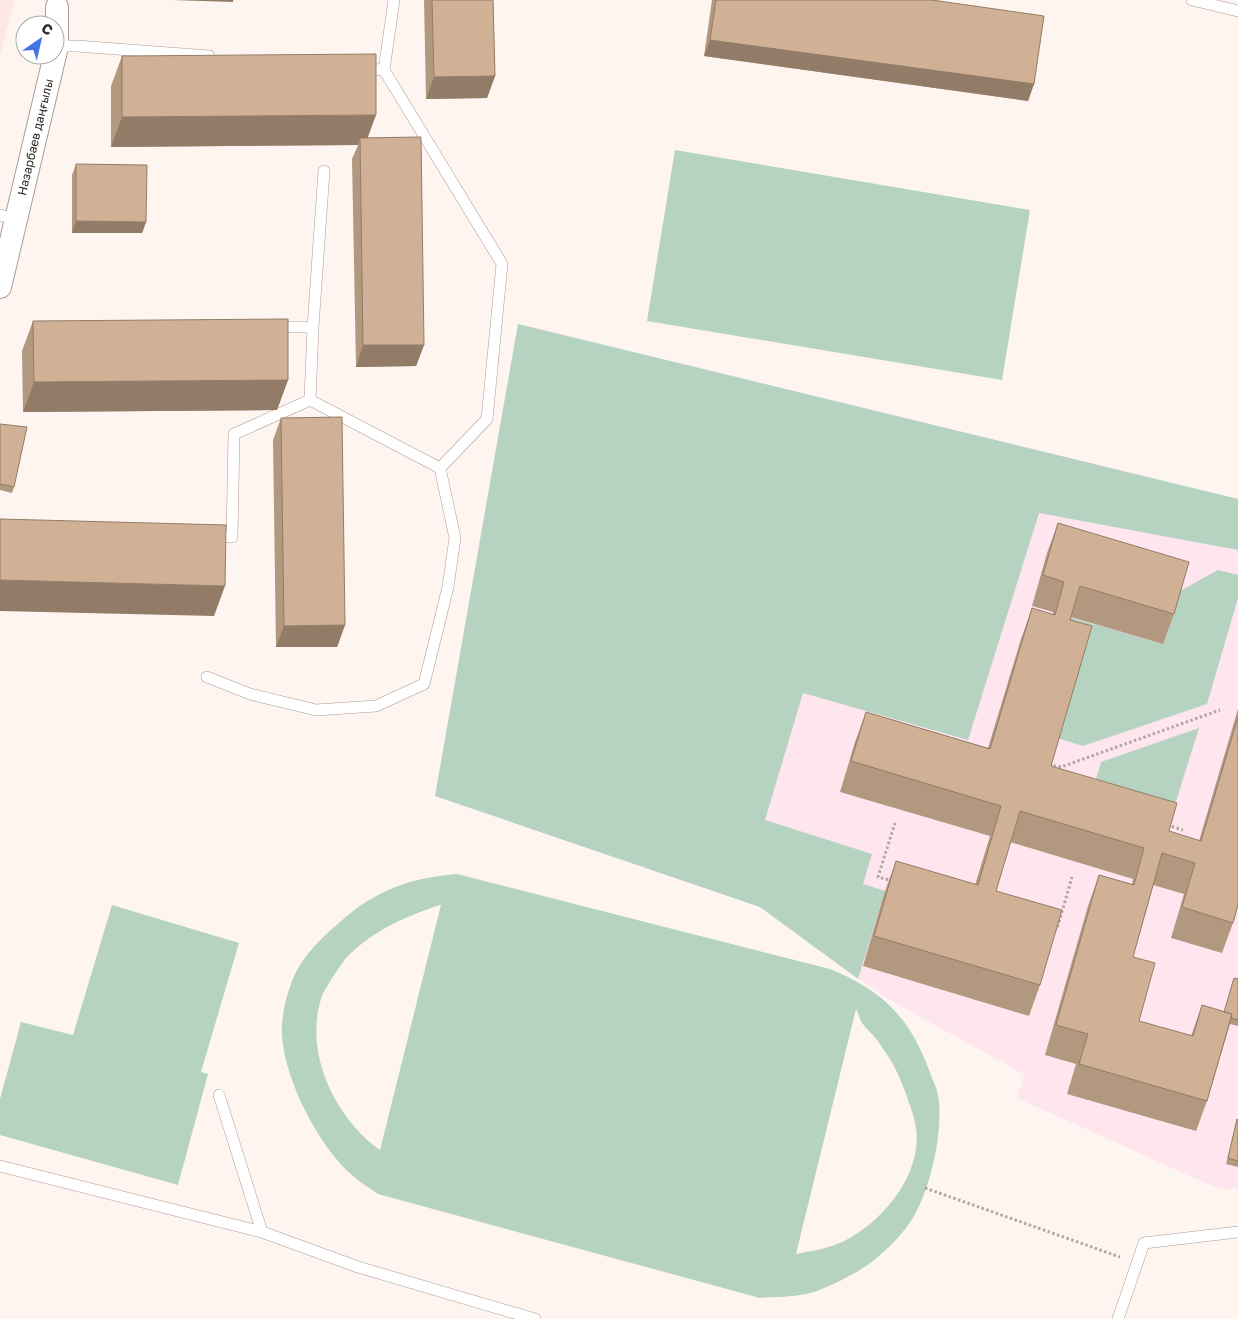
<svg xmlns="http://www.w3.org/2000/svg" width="1238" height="1319" viewBox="0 0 1238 1319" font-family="'Golos Text',sans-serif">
	<rect width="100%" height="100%" fill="#fef5f0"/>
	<path fill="#fde7e5" d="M0 0H15L0 55Z"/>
	<path fill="#ffe5ee" d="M518 324 1238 499V1189H1219L1017 1098 1025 1075 883 996 760 907 435 796Z"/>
	<path fill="#b6d3c2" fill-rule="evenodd" d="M675 150 1030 210 1002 380 647 321Z
		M518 324 1238 499V550L1039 513 968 740 803 693 765 820 872 854 863 884 885 891 858 979 760 907 435 796Z
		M1218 570 1238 575V598L1207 704 1083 746 1057 738 1059 650 1069 617 1163 644 1178 592Z
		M1199 728 1173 811 1093 789 1101 762Z
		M457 874 830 969C854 979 875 990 893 1009 912 1028 923 1053 932 1078 934 1083 937 1089 938 1095 944 1129 931 1187 914 1216 904 1233 888 1249 873 1261 859 1272 823 1291 806 1294 791 1297 775 1297 760 1298L378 1194C370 1188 361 1183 353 1176 319 1147 285 1081 282 1036 281 1019 285 1000 291 984 300 958 320 939 340 922 374 891 412 877 457 874ZM440 905H441L380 1150C335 1118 304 1053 321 999 324 990 331 980 336 972 341 966 344 959 350 954 376 929 407 916 440 905ZM856 1009C858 1013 860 1019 862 1023 866 1029 873 1034 877 1040 881 1045 884 1051 888 1056 899 1073 907 1095 913 1115 930 1167 885 1222 840 1243 826 1249 811 1251 796 1254Z
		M112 905 239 943 201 1072 208 1074 178 1185 0 1135V1099L21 1022 73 1035Z"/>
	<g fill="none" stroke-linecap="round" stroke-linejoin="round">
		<defs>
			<path id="service" d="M1192 0 1238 11
				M57 46H77L209 56
				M362 69 384 70 502 264 487 419 440 468
				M384 70 394 0
				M0 215 15 219
				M274 327H313L310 400
				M313 327 324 171
				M207 677 250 694 316 710 376 706 424 684 448 587 455 538 440 468 310 400 234 434 232 537 212 536
				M219 1095 262 1232 358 1267 535 1319
				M0 1166 262 1232
				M1118 1319 1144 1243 1238 1232"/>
			<g id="minor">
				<path d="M55 55 57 46V7"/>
				<path id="s1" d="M0 287 55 55"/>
			</g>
		</defs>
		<use href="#service" stroke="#aa9c94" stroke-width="12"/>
		<use href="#minor" stroke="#aa9c94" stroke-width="24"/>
		<path stroke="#b0a8a3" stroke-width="3" stroke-dasharray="2.5 2.5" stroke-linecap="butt" d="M1051 766 1050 765 1061 767 1220 710
			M1167 825 1183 830
			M893 881 878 877 895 823
			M1054 929H1057L1072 877
			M925 1188 1120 1257"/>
		<use href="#service" stroke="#fff" stroke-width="11"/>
		<use href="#minor" stroke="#fff" stroke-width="22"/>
	</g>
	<path fill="#b39880" d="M424 0H493L495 76 487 98 426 99Z
		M712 0H932L1034 84 1028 101 704 56Z
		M122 56 368 138 424 345 416 366 356 367 352 159 358 145 111 147V86Z
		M76 164 146 222 142 233H72V175Z
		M33 321 288 380 277 410 23 412 22 351Z
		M281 418 345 625 337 647H276L273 440Z
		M0 424 14 487 12 493 0 490Z
		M1058 523 1174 614 1163 644 1071 617 1051 766 1169 831 1199 841 1238 709V905L1233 923 1222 953 1171 938 1184 894 1153 885 1133 957 1139 1021 1191 1036 1202 1005 1224 1012 1234 978 1238 979V1026L1230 1024 1207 1101 1196 1131 1067 1094 1076 1064 1045 1055 1088 906 1099 875 1132 884 1133 879 1010 842 996 891 1040 985 1029 1016 863 966 885 891 896 861 975 885 990 836 840 792 855 742 866 712 988 748 1021 639 1032 608 1053 615V612L1032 606 1047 553Z
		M1237 1119 1238 1120V1167L1226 1164Z"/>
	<path fill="#927c68" d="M172 0H233V2Z
		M710 40 1034 84 1028 101 704 56Z
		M495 76 487 98 426 99 434 77Z
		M376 115 365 145 360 138 358 145 111 147 122 117Z
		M76 221 146 222 142 233H72Z
		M363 345H424L416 366 356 367Z
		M288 380 277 410 23 412 34 382Z
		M0 580 225 586 214 616 0 611Z
		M345 625 337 647H276L284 626Z"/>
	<path fill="#d0b195" stroke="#927c68" d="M432 0H493L495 76 434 77Z
		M716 0H932L1044 16 1034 84 710 40Z
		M376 54V115L122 117V56Z
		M421 137 424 345H363L360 138Z
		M76 164 147 165 146 222 76 221Z
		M288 319V380L34 382 33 321Z
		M342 417 345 625 284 626 281 418Z
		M0 424 27 427 14 487 0 484Z
		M0 519 226 525 225 586 0 580Z
		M1058 523 1189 562 1174 614 1080 586 1070 620 1092 626 1051 766 1177 803 1169 831 1201 841 1238 717V905L1233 923 1182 907 1195 863 1162 853 1133 957 1155 963 1139 1021 1193 1036 1202 1005 1232 1014 1207 1101 1079 1064 1088 1034 1056 1025 1099 875 1134 885 1144 848 1020 811 996 891 1062 910 1040 985 874 936 896 861 978 885 1001 806 851 761 866 712 990 749 1032 608 1055 615 1064 582 1043 575Z
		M1234 978 1238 979V1020L1231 1018 1232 1014 1224 1012Z
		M1237 1119 1238 1120V1161L1228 1158Z"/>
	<g text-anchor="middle" stroke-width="4" stroke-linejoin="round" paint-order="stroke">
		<g font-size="12" fill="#2c2723" stroke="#fff">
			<text dy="4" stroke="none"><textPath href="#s1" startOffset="154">Назарбаев даңғылы</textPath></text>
		</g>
	</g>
	<g transform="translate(40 40) rotate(34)"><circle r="24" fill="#ffffff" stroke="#aba9a7"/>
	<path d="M0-4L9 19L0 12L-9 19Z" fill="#4574e6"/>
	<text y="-8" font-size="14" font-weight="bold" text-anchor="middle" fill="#2c2723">С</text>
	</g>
</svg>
